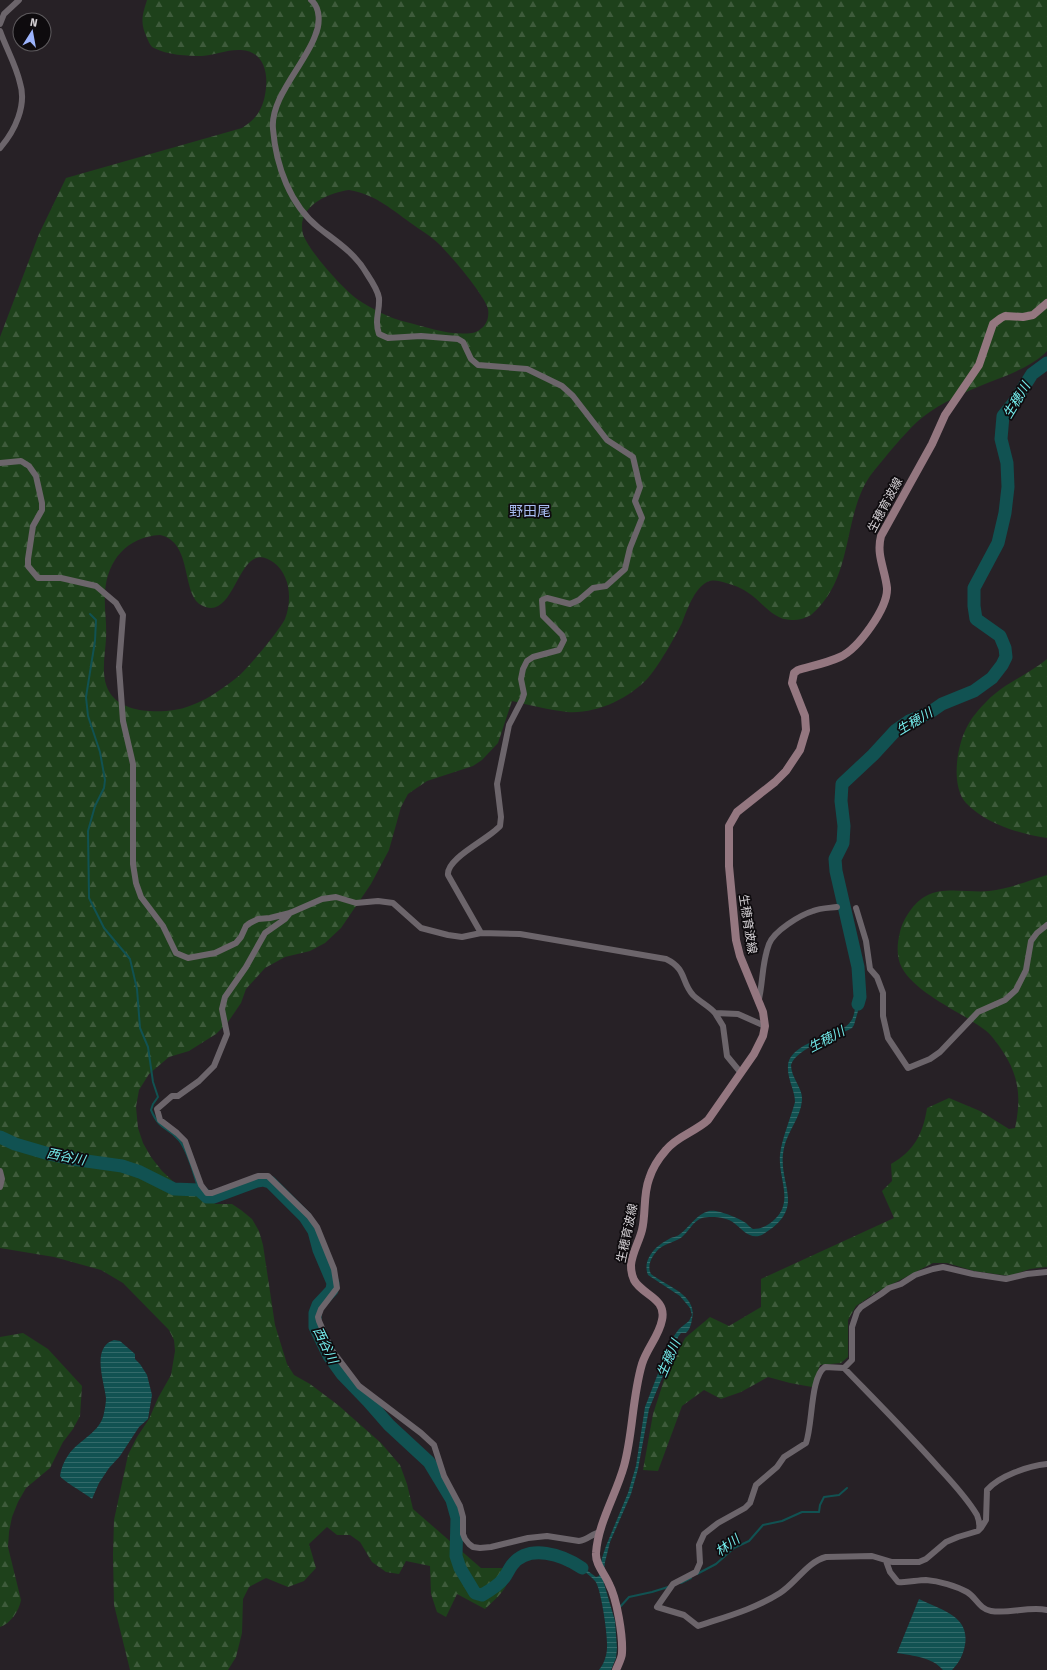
<svg xmlns="http://www.w3.org/2000/svg" width="1047" height="1670" viewBox="0 0 1047 1670" font-family="'Fira Sans','Noto Sans JP',sans-serif">
	<defs>
		<pattern id="forest-firs" width="22" height="20" patternUnits="userSpaceOnUse"><rect width="22" height="20" fill="#1e411b"/><path d="M5 1l3.5 6h-7zM16 11l3.5 6h-7z" fill="#3e5b3b"/></pattern>
		<pattern id="water-rules" width="6" height="5" patternUnits="userSpaceOnUse"><rect width="6" height="5" fill="#115252"/><path d="M0 2.5h6" fill="none" stroke="#336a6a"/></pattern>
	</defs>
	<rect width="100%" height="100%" fill="#272126"/>
	<path fill="url(#forest-firs)" fill-rule="evenodd" d="M147 0H1047V351C1031 369 995 379 973 389 955 397 934 407 918 421 902 436 887 455 873 472 841 513 856 577 811 615 806 618 799 620 793 620 774 621 764 604 750 594 742 588 734 585 726 583 719 581 714 579 707 582 694 589 687 610 682 623 675 637 658 667 648 678 628 699 597 714 567 712 549 710 530 705 512 701L498 743 482 760 473 766 427 781 408 794 401 807 389 850 371 884 341 928 325 943 310 951 285 957 265 968 246 989 241 1003 228 1022 216 1034 189 1051 169 1057 149 1074 139 1090 136 1107 138 1128 143 1143 151 1157 162 1171 178 1186 216 1204H232L241 1210 252 1219 259 1231 263 1245 275 1325 287 1364 294 1375 310 1384 338 1405 381 1443 400 1465 407 1484 413 1509 481 1568H506C507 1572 509 1577 508 1581 505 1592 493 1601 485 1609L457 1594 446 1617 437 1612 431 1594 430 1566 406 1561 399 1574 386 1572 372 1562 360 1542 350 1535H337L327 1527 309 1544 316 1568 304 1581 288 1587 266 1578 249 1587 243 1599 242 1633 236 1657 228 1670H130L114 1605 113 1555 114 1520 128 1455 137 1437 149 1419 158 1398 171 1375 175 1351 174 1340 169 1330 123 1283 101 1270 54 1257 0 1248V337L39 234 66 178 242 128C258 118 264 107 266 88 268 70 262 51 241 50 228 49 215 55 202 56 187 56 167 55 154 48 150 46 149 42 147 38 140 23 142 16 147 0ZM349 190C377 195 392 210 415 226 422 231 432 237 439 244 451 256 484 294 488 309 489 315 488 321 484 326 481 329 476 333 472 333 450 336 427 327 406 322 389 318 372 309 357 299 343 289 308 250 303 234 296 207 327 193 349 190ZM160 535C193 542 181 593 201 605 237 625 237 536 273 562 291 575 292 601 285 619 279 631 246 671 235 679 217 693 196 707 174 710 154 713 122 712 110 693 100 678 105 656 106 639 107 623 104 608 105 593 107 560 127 537 160 535Z
		M1047 659V838C1020 834 986 824 966 803 950 785 957 744 968 725 972 717 980 708 987 701 1004 683 1028 675 1047 659Z
		M1047 875V1267L1030 1269 1009 1276 974 1271 947 1263H933L877 1292 856 1306 848 1320V1357L841 1363 820 1365 812 1387 790 1383 768 1377 741 1392 721 1399 704 1390 682 1406 658 1471 643 1470 653 1414 664 1380 685 1338 710 1317 729 1326 761 1307V1279L894 1218 882 1191 892 1181 891 1164C914 1151 923 1134 927 1108L949 1098 980 1111 1009 1129 1015 1128C1023 1091 1017 1068 993 1038 988 1031 979 1026 972 1021 951 1008 914 990 902 968 896 957 897 944 900 932 903 919 914 902 926 896 943 886 970 893 989 891 1008 889 1028 881 1047 875Z
		M23 1333 48 1349 82 1386 80 1416 73 1429 63 1442 50 1468 26 1488 18 1502 12 1517 9 1532 8 1547 21 1600C19 1611 11 1623 0 1627V1337Z"/>
	<path fill="url(#water-rules)" d="M861 983 862 997 854 1025 852 1028C836 1037 797 1047 791 1065 791 1078 803 1088 802 1100 801 1117 787 1132 784 1148 776 1183 808 1206 765 1233 752 1242 744 1231 734 1223 727 1217 711 1216 702 1218 693 1221 689 1231 682 1237 677 1241 667 1243 660 1248 653 1254 646 1265 651 1274 666 1286 698 1295 692 1319 691 1325 690 1329 686 1333H681L678 1337 673 1352 649 1409 638 1469 631 1494 610 1542 605 1562 603 1580 615 1621 617 1648 616 1658 611 1670H599C604 1664 607 1655 607 1647 608 1637 601 1587 595 1581 588 1573 577 1566 567 1562L568 1559 577 1563 596 1577 599 1576 602 1558 606 1546 628 1493 636 1466 645 1407 671 1340 679 1329 689 1321 692 1315 690 1308 680 1296 648 1275C642 1260 655 1246 669 1239 672 1237 677 1237 680 1234 690 1227 695 1215 709 1211 717 1209 739 1218 746 1223 749 1226 750 1227 753 1229 762 1229 769 1225 775 1219 794 1201 778 1178 780 1155 782 1138 790 1120 795 1102 795 1090 787 1079 788 1066 790 1040 840 1038 851 1021 856 1014 855 1002 857 994 857 990 860 986 861 983Z
		M114 1340 120 1341 135 1354V1359L140 1364 147 1375 152 1395 148 1419 139 1427 120 1456 109 1468 99 1483 92 1499C85 1493 64 1482 60 1476 61 1468 64 1461 69 1454 80 1439 101 1432 104 1413 105 1408 106 1403 106 1398 104 1381 91 1347 114 1340Z
		M919 1599C940 1610 970 1615 965 1645 963 1655 959 1663 952 1670H943C932 1657 914 1656 897 1653Z"/>
	<g fill="none" stroke-linecap="round" stroke-linejoin="round">
		<path stroke="#115252" stroke-width="2" d="M90 614 96 620 95 641 86 697 88 716 100 752 105 780 104 788 95 806 88 831 89 898 104 928 130 959 137 989 140 1028 148 1047 153 1082 158 1097 153 1104 151 1110C160 1131 167 1126 179 1140 189 1152 194 1176 199 1190
			M697 1574 716 1564 734 1548 749 1541 763 1525 782 1521 802 1512H819L820 1505 824 1497 839 1495 847 1488
			M681 1583 691 1578
			M620 1607 629 1597 652 1592 668 1587"/>
		<path stroke="#115252" stroke-width="13" d="M858 1004 860 997 858 967 836 871 835 859 843 843 844 826 841 801 842 784 873 755 896 730 909 721 929 713 942 704 974 691 992 678 1002 665 1006 657 1005 648 1000 636 976 619 974 606V588L998 543 1005 513 1008 487 1007 463 1001 439 1003 416 1015 401 1032 374 1047 363
			M0 1137 15 1144 49 1154 72 1159 122 1166 140 1172 174 1189 199 1190 207 1197H214L257 1181 263 1180 270 1182 305 1217 314 1231 319 1250 333 1283 332 1290 318 1305 315 1313V1327L329 1356 342 1374 368 1401 389 1425 429 1462 452 1500 457 1518 456 1556 460 1568 475 1593 482 1595C489 1591 499 1585 504 1578 507 1574 509 1569 512 1565 529 1543 563 1555 582 1568"/>
		<path stroke="#6c656b" stroke-width="6" d="M311 0C321 8 320 25 315 36 305 64 270 98 273 129 276 166 290 205 319 228 337 242 355 253 367 274 371 280 378 291 379 298 380 312 374 319 379 334L388 338 421 336 458 339 463 342 471 359 478 365 527 369 562 386 573 396 607 440 633 457 639 483 640 487 635 501 642 518 630 548 625 569 606 586 593 588 579 600 570 604 547 598 542 600 543 616 562 635 564 640 559 650 533 657 527 661 523 669 521 679 524 694 522 700 509 725 497 784 501 817 500 826C489 839 446 858 448 875L481 933
			M0 24 4 14 19 0
			M0 31C6 48 16 65 20 83 27 105 15 131 0 148
			M0 463 21 461 29 466 36 476 42 503V510L33 526 28 559V566L38 578H61L96 586 116 603 123 615 119 667 123 721 133 764V864L136 883 141 897 163 926 176 953 188 958 215 953 236 943 241 937 246 926 250 923 258 919 270 918 290 913 322 899 336 897 356 903 378 901 393 903 421 928 448 935 462 937 481 933 520 934 666 959C687 969 681 982 693 995 700 1002 709 1006 715 1013L738 1014 765 1026
			M856 908 866 941 870 969 877 977 883 993V1016L888 1038 908 1068 930 1059 940 1052 978 1012 1005 1000 1016 990 1026 970 1031 941 1037 933 1047 925
			M290 913 285 919 265 933 246 967 225 997 222 1009 227 1034 214 1066 199 1081 178 1096H172L157 1109 160 1120 177 1133 185 1141 201 1185 207 1193H212L258 1176H268L309 1216 317 1227 334 1269 337 1288 321 1309 318 1317 319 1321 331 1349 359 1386 421 1433 434 1445 444 1476 460 1506 463 1517V1534L465 1539 469 1544 473 1547 480 1548 491 1547 528 1538 547 1536 579 1541C587 1540 592 1534 600 1532
			M759 999C763 981 762 962 769 944 774 931 800 915 813 911 820 908 829 908 837 907
			M715 1013 723 1026 727 1056 741 1073
			M0 1171 2 1179 0 1187
			M1047 1272 1027 1274 1006 1279 973 1274 943 1267 933 1269 915 1275 901 1284 889 1288 881 1294 861 1307 857 1312 852 1327V1360L844 1368 825 1367C810 1377 813 1424 806 1443L784 1457 777 1467 756 1485 750 1503 745 1508 718 1523 704 1534 699 1545 700 1563 696 1572 673 1584 657 1607 684 1615 698 1626C725 1617 755 1609 780 1593 796 1583 807 1562 826 1557L872 1556 892 1562H919L926 1559 946 1542 958 1537 978 1531 981 1528 986 1520 987 1490C999 1476 1028 1466 1047 1464
			M844 1368C876 1401 908 1433 939 1468 952 1482 967 1498 977 1515 979 1520 980 1525 979 1530
			M886 1561 890 1572 898 1582C907 1583 917 1580 926 1580 939 1581 956 1586 967 1592 976 1597 979 1609 991 1611 1010 1614 1029 1606 1047 1610"/>
		<path stroke="#947780" stroke-width="8" d="M616 1670C618 1665 622 1658 622 1653 623 1636 617 1599 609 1584 605 1574 595 1564 596 1553 598 1523 616 1495 624 1466 633 1434 632 1398 642 1364 647 1348 659 1336 662 1320 667 1298 642 1295 634 1280 632 1276 631 1270 631 1265 632 1253 639 1242 642 1230 646 1214 643 1195 649 1179 652 1169 659 1158 666 1150 677 1136 695 1132 708 1120L754 1054 763 1036 765 1026 763 1012 740 956 736 940 729 866V826L737 812 775 782 786 771 800 750 806 730 805 716 792 683 794 673 798 670C812 666 827 663 840 657 858 649 888 608 887 588 885 569 876 555 881 536L932 444 945 415 979 365 993 324 1001 318 1005 316 1023 317 1033 315 1047 303"/>
	</g>
	<g text-anchor="middle" stroke-width="3.5" stroke-linejoin="round" paint-order="stroke">
		<g font-size="12" fill="#d4d0d4" stroke="#0e0b0e">
			<text transform="translate(885 505) rotate(-62)" y="4">生穂育波線</text>
			<text transform="translate(748 924) rotate(81)" y="4">生穂育波線</text>
			<text transform="translate(627 1233) rotate(-78)" y="4">生穂育波線</text>
		</g>
		<g font-size="13" font-style="italic" fill="#73eaea" stroke="#0e0b0e">
			<text transform="translate(1016 400) rotate(-59)" y="5">生穂川</text>
			<text transform="translate(914 721) rotate(-31)" y="5">生穂川</text>
			<text transform="translate(826 1039) rotate(-28)" y="5">生穂川</text>
			<text transform="translate(66 1156) rotate(11)" y="5">西谷川</text>
			<text transform="translate(326 1345) rotate(64)" y="5">西谷川</text>
			<text transform="translate(668 1358) rotate(-67)" y="5">生穂川</text>
			<text transform="translate(727 1545) rotate(-36)" y="5">林川</text>
		</g>
		<g font-size="14" fill="#aabef4" stroke="#0e0b0e">
			<text x="530" y="516">野田尾</text>
		</g>
	</g>
	<g transform="translate(32 32) rotate(11)"><circle r="19" fill="#0e0b0e" stroke="#5d5a5d"/>
	<path d="M0-3L7 15L0 10L-7 15Z" fill="#9cb4fd"/>
	<text y="-6" font-size="11" font-weight="bold" text-anchor="middle" fill="#d4d0d4">N</text>
	</g>
</svg>
